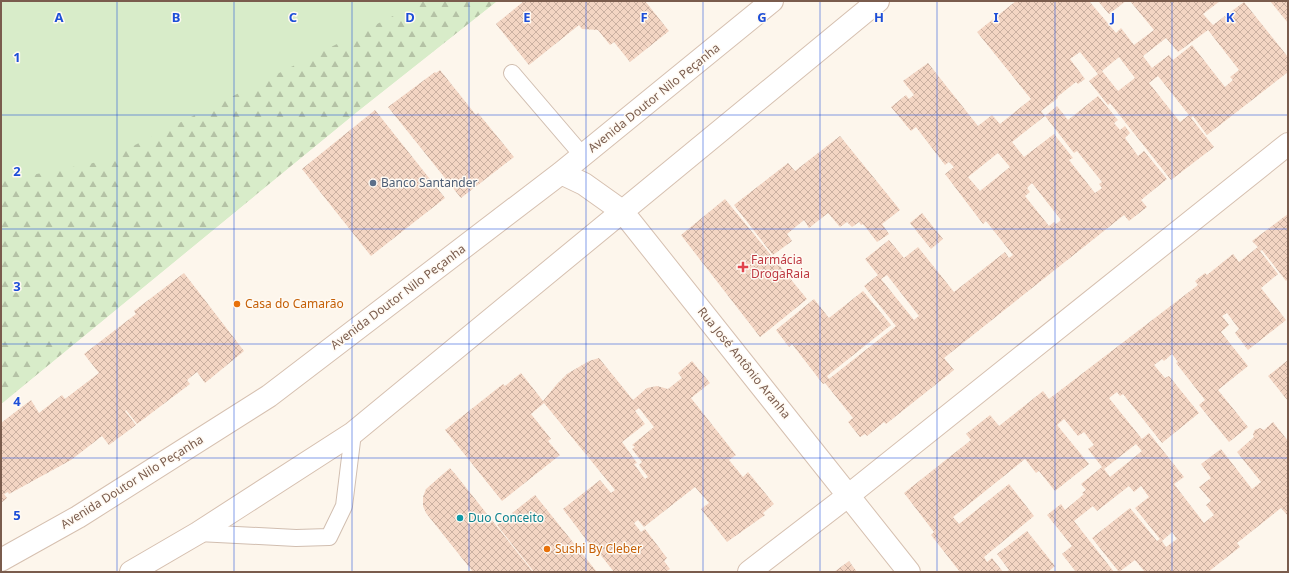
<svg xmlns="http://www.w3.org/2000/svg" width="1289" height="573" viewBox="0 0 1289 573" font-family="'Noto Sans',sans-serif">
	<defs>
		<pattern id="forest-firs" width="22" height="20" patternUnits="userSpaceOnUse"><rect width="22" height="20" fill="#d8ecc9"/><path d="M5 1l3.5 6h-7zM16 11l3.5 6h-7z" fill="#b4c2a5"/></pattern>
		<pattern id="building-cross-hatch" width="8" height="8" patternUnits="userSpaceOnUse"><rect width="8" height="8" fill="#f3d5c3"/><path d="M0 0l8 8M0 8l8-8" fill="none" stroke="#cab0a1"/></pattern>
	</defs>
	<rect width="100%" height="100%" fill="#fdf6ec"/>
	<path fill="#d8ecc9" d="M1 1H497L358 111 1 404Z"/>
	<path fill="url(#forest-firs)" d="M423 1H497L358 111 1 404V181L103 161Z"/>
	<path fill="url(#building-cross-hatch)" fill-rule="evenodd" d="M524 1H645L669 31 630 62 614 42 610 45 598 30 582 29 579 25 529 65 496 24Z
		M1016 1H1089L1116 33 1121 28 1134 45 1154 30 1130 1H1220L1203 14 1213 25 1244 2 1288 57V72L1207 135 1193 116 1191 118 1214 147 1171 180 1110 103 1108 105 1089 81 1098 74 1080 52 1070 59 1085 79 1078 84 1076 82 1057 97 1058 98 1041 111 1045 116 1012 142 1024 157 1054 134 1073 158 1069 160 1095 193 1102 188 1099 184 1102 182 1077 151 1074 153 1045 116 1057 106 1068 120 1098 96 1118 120 1114 123 1120 130 1125 126 1130 133 1125 138 1138 156 1144 151 1167 179 1141 200 1147 207 1129 221 1124 215 944 358 954 370 886 424 884 422 867 436 865 434 860 437 848 422 853 418 825 383 823 384 792 344 789 347 776 330 814 299 829 318 863 291 891 325 827 376 829 379 896 326 864 286 878 275 865 259 889 240 904 258 918 247 954 292 1005 252 1009 258 1013 255 986 221 983 224 945 174 954 167 949 162 945 165 916 127 911 131 891 107 906 95 909 99 914 95 903 81 928 63 978 126 992 115 1000 124 1031 99 977 32ZM1208 30 1239 70 1230 77 1233 80 1225 87 1192 45 1173 60 1169 55 1152 68 1143 56 1166 38 1178 52ZM1119 57 1135 78 1118 91 1102 71ZM1158 76 1189 115 1180 122 1149 83ZM998 153 1010 167 980 191 968 177ZM1032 183 1061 220 1056 224 1054 222 1049 226 1025 196 1030 192 1027 188ZM887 275 919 316 914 320 881 279Z
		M1098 1H1126L1109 14Z
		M1270 1H1288V23Z
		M440 70 476 115 478 113 514 157 461 198 388 107 435 72 436 73Z
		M375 110 445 198 371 256 302 169Z
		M840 136 900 210 882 224 889 234 877 242 863 224 861 225 859 222 852 227 847 222 840 227 828 213 809 228 804 220 787 234 792 241 773 255 734 205 788 163 795 171Z
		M725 199 807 299 760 337 681 235Z
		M922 213 943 239 931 249 910 223Z
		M1288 214V279L1286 281 1262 250 1260 251 1278 274 1261 288 1286 320 1248 350 1235 333 1239 329 1227 313 1222 316 1229 325 1221 332 1248 366 1218 390 1248 427 1229 442 1199 405 1205 400 1176 363 1178 362 1172 354 1164 361 1162 359 1154 365 1165 378 1169 376 1199 413 1162 443 1123 394 1120 396 1117 392 1109 398 1142 439 1149 433 1184 477 1174 484 1204 523 1214 515 1206 505 1211 501 1199 487 1211 478 1201 464 1221 449 1252 489 1261 482 1237 452 1254 437 1253 434 1255 430 1260 428 1264 430 1273 422 1288 441V516L1281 508 1237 543 1240 547 1208 572H1145L1135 560 1119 572 1092 538 1130 508 1157 541 1160 539 1135 508 1149 497 1141 486 1134 492 1129 486 1097 511 1093 506 1074 521 1114 572H1076L1062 554 1072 546 1047 515 1061 504 1065 510 1084 494 1082 493 1086 490 1081 484 1102 467 1088 449 1094 445 1084 432 1078 436 1064 419 1057 425 1089 464 1055 491 1039 471 1036 473 1025 459 953 517 959 524 1009 484 1034 516 984 557 987 562 992 558 1003 572H960L931 535 934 532 904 493 971 440 966 434 990 415 999 426 1043 391 1049 399 1198 285 1195 281 1205 273 1207 275 1233 254 1239 262 1258 247 1252 241ZM1136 444 1142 451 1110 477 1104 469ZM1172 532 1177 539 1166 547 1162 541Z
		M184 273 244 351 205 383 197 372 187 380 190 384 137 424 126 410 125 411 136 425 109 445 102 436 71 460 9 494 8 492 4 494 7 498 1 503V423L31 400 39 413 62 395 65 399 99 373 84 354 136 314 134 311Z
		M599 358 633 400 647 388 657 386 668 389 682 378 678 373 692 361 710 383 691 398 736 455 729 460 743 477 748 472 774 504 763 513 765 515 727 542 701 509 709 503 695 487 644 527 638 520 634 523 641 532 645 529 667 558 664 561 670 569 666 572H614L596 549 594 550 563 509 600 480 611 493 615 490 544 403 531 414 551 439 548 441 560 455 502 501 445 430 503 384 505 386 521 373 543 401 557 384 567 374 589 361ZM639 408 654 427 632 445 635 447 632 449 642 462 639 465 648 477 645 479 634 464 637 463 622 442 645 424 635 411Z
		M1288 360V401L1268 376Z
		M450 468 456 475 533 572H473L426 513 423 506V497L426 489Z
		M535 495 597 572H534L497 525Z
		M1027 531 1055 566 1048 572H1006L1009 570 997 554Z
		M849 561 857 572H834Z"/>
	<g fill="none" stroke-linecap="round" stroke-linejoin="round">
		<defs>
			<path id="lane" d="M512 73 583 156
				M198 533 296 538 329 537 344 506 353 433"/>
			<path id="secondary" d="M561 173 584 184 622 211 909 572
				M1 560 78 517 269 396 561 173 772 1
				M131 572 198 533 353 433 878 1
				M749 572 849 495 1288 144"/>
		</defs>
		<use href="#lane" stroke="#d1beb0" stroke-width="18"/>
		<use href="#secondary" stroke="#d6c0b0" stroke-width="24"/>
		<use href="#lane" stroke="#fff" stroke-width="16"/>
		<use href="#secondary" stroke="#fff" stroke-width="22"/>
	</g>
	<path fill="none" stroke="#1d4ed8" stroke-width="1" stroke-opacity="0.55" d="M117 1V572M234 1V572M352 1V572M469 1V572M586 1V572M703 1V572M820 1V572M937 1V572M1055 1V572M1172 1V572M1 115H1288M1 229H1288M1 344H1288M1 458H1288"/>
	<circle fill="#5c6f8a" stroke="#fffaf3" stroke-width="1.5" cx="373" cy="183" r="4"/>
	<path fill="#e0444e" stroke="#fffaf3" stroke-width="1.5" d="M741 261h4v4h4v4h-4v4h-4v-4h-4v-4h4z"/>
	<g fill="#e8710a" stroke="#fffaf3" stroke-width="1.5">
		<circle cx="237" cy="304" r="4"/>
		<circle cx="547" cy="549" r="4"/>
	</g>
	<circle fill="#0f9aa8" stroke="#fffaf3" stroke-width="1.5" cx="460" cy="518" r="4"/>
	<g text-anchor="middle" stroke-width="3" stroke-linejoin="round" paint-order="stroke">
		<g font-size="12" fill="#7a5c4d" stroke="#fffaf3">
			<text transform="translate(654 98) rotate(-39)" y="4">Avenida Doutor Nilo Peçanha</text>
			<text transform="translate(398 297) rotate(-37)" y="4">Avenida Doutor Nilo Peçanha</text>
			<text transform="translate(744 363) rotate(51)" y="4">Rua José Antônio Aranha</text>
			<text transform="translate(132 482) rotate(-32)" y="4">Avenida Doutor Nilo Peçanha</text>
		</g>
		<g font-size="12" fill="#4e5e75" stroke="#fffaf3" text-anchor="start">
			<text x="381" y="187">Banco Santander</text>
		</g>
		<g font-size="12" fill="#be3a42" stroke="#fffaf3" text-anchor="start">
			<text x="751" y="264">Farmácia<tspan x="751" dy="14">DrogaRaia</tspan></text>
		</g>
		<g font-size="12" fill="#c56008" stroke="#fffaf3" text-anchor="start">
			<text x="245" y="308">Casa do Camarão</text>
			<text x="555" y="553">Sushi By Cleber</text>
		</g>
		<g font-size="12" fill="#0d838f" stroke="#fffaf3" text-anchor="start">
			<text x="468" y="522">Duo Conceito</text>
		</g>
	</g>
	<g font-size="13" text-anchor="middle" font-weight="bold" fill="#1d4ed8" stroke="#fffaf3" stroke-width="3" stroke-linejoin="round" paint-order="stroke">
		<text x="59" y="22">A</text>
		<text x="176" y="22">B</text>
		<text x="293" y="22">C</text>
		<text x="410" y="22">D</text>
		<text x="527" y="22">E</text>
		<text x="644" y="22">F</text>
		<text x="762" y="22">G</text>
		<text x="879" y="22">H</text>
		<text x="996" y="22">I</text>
		<text x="1113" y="22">J</text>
		<text x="1230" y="22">K</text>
		<text x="17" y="62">1</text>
		<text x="17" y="176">2</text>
		<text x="17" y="291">3</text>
		<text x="17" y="406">4</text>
		<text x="17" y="520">5</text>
	</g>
	<rect width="1289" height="573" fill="none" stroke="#7a5c4d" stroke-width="4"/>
</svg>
